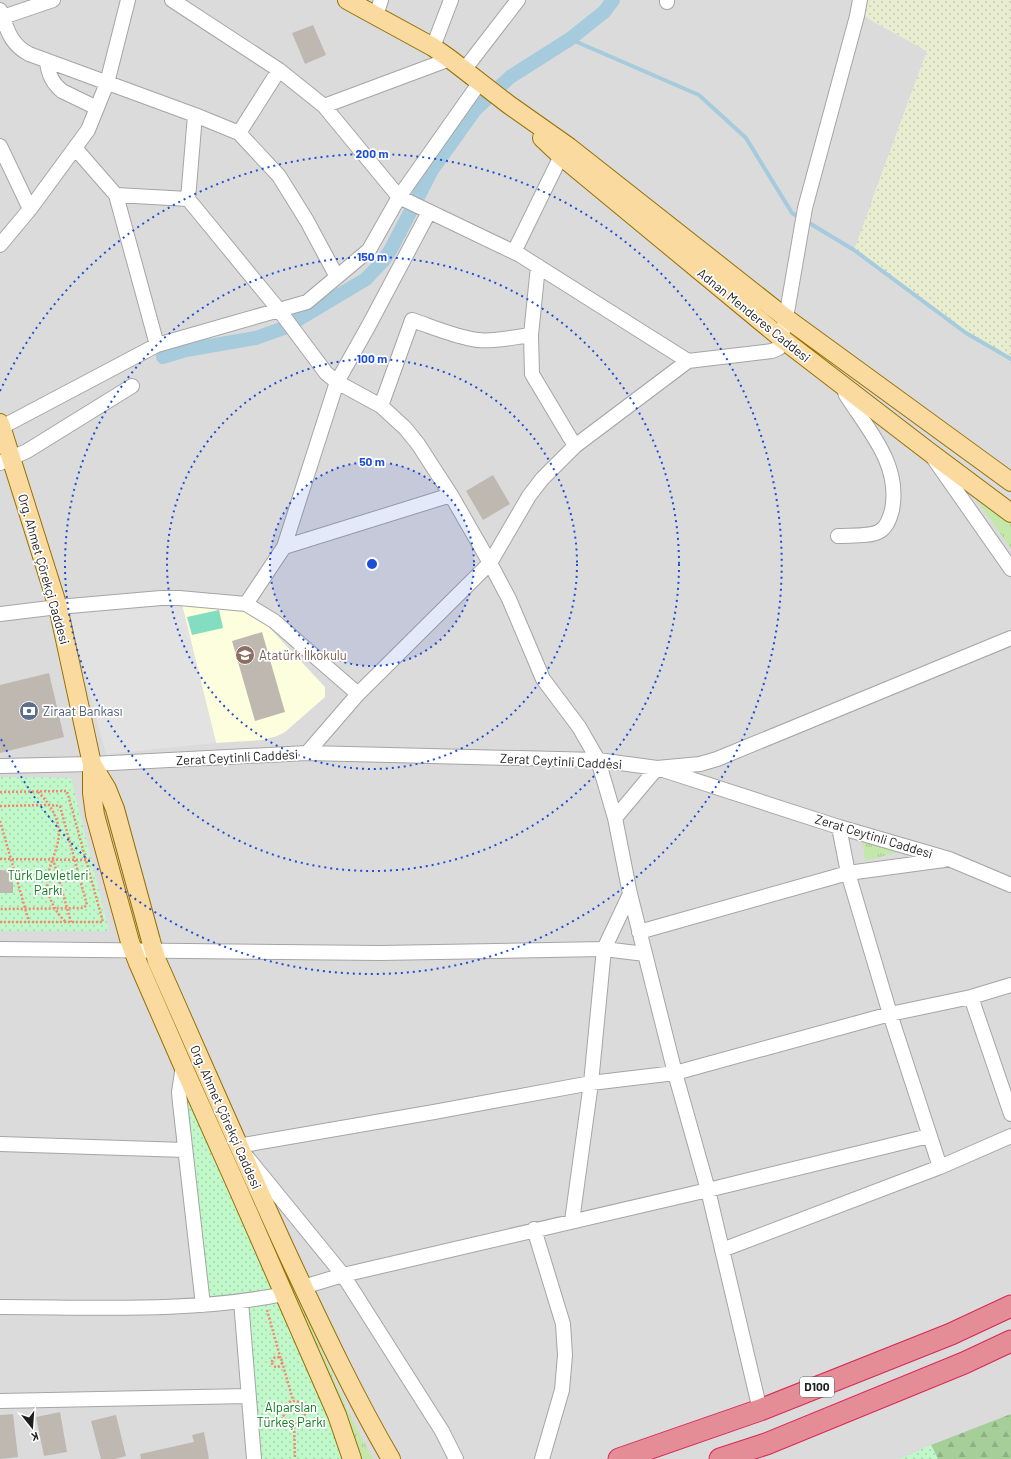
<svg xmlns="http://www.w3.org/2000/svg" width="1011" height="1459" viewBox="0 0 1011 1459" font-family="Barlow,sans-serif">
	<defs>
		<pattern id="farmland-dots" width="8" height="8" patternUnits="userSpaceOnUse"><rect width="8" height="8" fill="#e9edd0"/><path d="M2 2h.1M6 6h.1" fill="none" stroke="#c7cbb2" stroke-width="1.8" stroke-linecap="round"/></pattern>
		<pattern id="grass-tufts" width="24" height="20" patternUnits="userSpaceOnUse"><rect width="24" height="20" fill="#c4e8ab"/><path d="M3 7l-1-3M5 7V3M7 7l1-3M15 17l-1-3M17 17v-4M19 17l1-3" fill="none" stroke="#a8c793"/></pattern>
		<pattern id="forest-firs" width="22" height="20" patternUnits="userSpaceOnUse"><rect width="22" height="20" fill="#a5ce99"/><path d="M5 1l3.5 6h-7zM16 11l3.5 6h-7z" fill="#8eb083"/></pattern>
		<pattern id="park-dots" width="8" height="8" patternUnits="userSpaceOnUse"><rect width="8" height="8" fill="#c1f8ca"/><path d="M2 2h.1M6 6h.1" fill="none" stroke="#a5d4ad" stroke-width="1.8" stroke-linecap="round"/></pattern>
	</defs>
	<rect width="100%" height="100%" fill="#efece4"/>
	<path fill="#dcdbdb" d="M0 0H860L858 13 927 51 872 200 966 333 1011 359V1459H0Z"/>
	<path fill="#fcfedd" d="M182 605 241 611 249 613 265 623 325 687V697L285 732 277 736 263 740 216 743Z"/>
	<path fill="url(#farmland-dots)" d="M860 0H1011V359L966 333 854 250 927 51 858 13Z"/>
	<path fill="url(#grass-tufts)" d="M970 491 1011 523V549Z
		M862 838 906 850 865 861Z
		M194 1063 350 1415 373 1459H361L346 1416 192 1064Z"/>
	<path fill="url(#forest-firs)" d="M1011 1414V1459H938L931 1445Z"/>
	<path fill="url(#park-dots)" d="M0 777 71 778 109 931H0Z
		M183 1066 343 1430 341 1459H254L241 1302 203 1305Z
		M931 1445 938 1459H900Z"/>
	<path fill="#83ddc1" d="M219 610 223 628 192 635 187 617Z"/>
	<path fill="#e2e2e2" d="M182 605 216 743 106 754 68 613Z"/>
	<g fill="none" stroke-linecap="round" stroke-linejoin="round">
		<path stroke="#a5cbdc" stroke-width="4" d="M570 39 699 95 746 138 792 213 800 218
			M806 221 854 250 966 333 1011 359"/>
		<path stroke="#a5cbdc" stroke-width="14" d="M163 357 186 350 256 338 284 328 366 279 383 261 391 249 432 170 475 110 510 77 570 39 604 12 613 0"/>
	</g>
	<path fill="#bfb8b1" d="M313 25 326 55 305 64 292 33Z
		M493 475 510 504 483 520 466 491Z
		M262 632 285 712 255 721 232 641Z
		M49 673 64 737 0 753V685Z
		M0 870 13 871V893H0Z
		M60 1412 67 1452 44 1456 36 1417Z
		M13 1414 18 1457 0 1459V1415Z
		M116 1415 126 1456 115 1459H101L91 1421Z
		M204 1432 209 1459H141L140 1454 194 1442 192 1435Z"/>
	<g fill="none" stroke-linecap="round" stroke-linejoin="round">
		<defs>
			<path id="minor" d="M172 0 279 70 324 106 399 197 520 255 688 361
				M667 2V0
				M0 10C7 29 10 44 29 54L195 115 239 133 279 176 307 221 337 277
				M376 16 381 0
				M0 24 3 17 53 0
				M433 47 451 0
				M47 61C48 74 52 83 62 91L97 108
				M464 70 518 0
				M324 106 450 59
				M239 133 279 70
				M0 146 30 209
				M75 148 116 195 188 199 279 310 326 373 337 382 381 406 405 428 418 444 451 495 490 563 509 599 543 679 579 727 598 760 615 818 630 894 675 1073 708 1190 760 1410
				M116 195 157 345
				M188 199 195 115
				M0 245 30 209 88 130 107 83 128 0
				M514 252 561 156
				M538 266 531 335 532 374 575 446
				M381 406 412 320C433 327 455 337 478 340 495 342 514 337 531 335
				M0 428 157 345 307 302 369 250 399 197 480 82
				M934 459 1011 569
				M0 463 27 451 132 386
				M838 536C849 535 871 537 880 531 887 527 890 518 892 510 901 465 869 431 846 395L843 386
				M284 547 451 495
				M246 604 284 547 337 382 369 325 429 212
				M0 614 58 607 161 598H179L246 604 274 621 358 694
				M307 753 358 694 490 563 529 496 542 479 575 446 688 361 772 351 779 348 786 318 805 208 857 16 860 0
				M0 766 92 764 307 753 598 760 657 768 839 827 949 859 1011 885
				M615 818 657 768 700 764 717 759 1011 638
				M839 827 848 873 890 1014 940 1167
				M639 932 848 873 944 860
				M0 949 380 953 604 949 645 954
				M971 997 1011 1114
				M184 1066H183L179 1092 180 1103 203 1305
				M0 1144 185 1150
				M572 1221 591 1083 604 949 630 894
				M534 1229 563 1324 565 1355 562 1390 542 1459
				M722 1250 940 1167 1011 1136
				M303 1287 343 1275 708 1190 929 1136
				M241 1301 254 1459
				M0 1307C94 1307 191 1313 284 1294
				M0 1401 248 1396
				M456 1459 442 1431 343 1275 238 1146 434 1112 591 1083 675 1073 890 1014 971 997 1011 985"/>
			<path id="major" d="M347 0 433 47 450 59 508 104 569 147 786 318 1011 482
				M542 138 561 156 781 338 928 451 1011 513
				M0 423 58 607 92 764V793L95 815 130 942 138 963 183 1066 238 1189 337 1415 352 1459
				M92 764 107 789 115 809 151 941 157 961C201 1060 244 1159 289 1257 321 1325 353 1394 391 1459"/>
			<path id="highway" d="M619 1459 760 1410 951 1334 1011 1306
				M720 1459 766 1444 964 1363 1011 1341"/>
		</defs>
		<use href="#minor" stroke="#a5a5a5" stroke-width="16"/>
		<use href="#major" stroke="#967002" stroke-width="20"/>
		<use href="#highway" stroke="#d72755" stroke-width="23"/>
		<path stroke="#f8866c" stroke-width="2.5" stroke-dasharray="2 2" stroke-linecap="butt" d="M0 792 67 791 103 922H0
			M38 792C49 803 58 816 59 832 59 846 52 858 49 871 43 888 53 911 66 922
			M0 806 50 805 60 806 87 905 83 908 0 909
			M0 821 29 922
			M0 859 91 860
			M53 859 71 922
			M267 1310 281 1360
			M272 1362a5 5 0 1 1 10 0a5 5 0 1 1-10 0Z
			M282 1362 293 1400
			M283 1412a11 11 0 1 1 22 0a11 11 0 1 1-22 0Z
			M294 1423 295 1459"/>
		<use href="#minor" stroke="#fff" stroke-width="14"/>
		<use href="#major" stroke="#fada9e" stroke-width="18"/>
		<use href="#highway" stroke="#e58d96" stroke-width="21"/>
	</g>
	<circle cx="372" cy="564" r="102" fill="#1d4ed8" fill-opacity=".12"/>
	<g fill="none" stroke="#1d4ed8" stroke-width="2" stroke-dasharray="2 4">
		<circle cx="372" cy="564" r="102"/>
		<circle cx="372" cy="564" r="205"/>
		<circle cx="372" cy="564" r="307"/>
		<path d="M0 391A410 410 0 1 1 0 737"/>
	</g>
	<defs>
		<symbol id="school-disc" viewBox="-11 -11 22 22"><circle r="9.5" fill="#8d6e63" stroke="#fff"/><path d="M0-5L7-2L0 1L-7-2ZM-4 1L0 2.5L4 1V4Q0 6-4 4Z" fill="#fff"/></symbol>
		<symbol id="bank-disc" viewBox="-11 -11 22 22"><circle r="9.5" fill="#5c6f8a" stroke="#fff"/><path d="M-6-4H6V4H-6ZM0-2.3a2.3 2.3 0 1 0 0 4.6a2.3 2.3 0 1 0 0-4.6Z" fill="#fff"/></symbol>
	</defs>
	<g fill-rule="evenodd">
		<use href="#school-disc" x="234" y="644" width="22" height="22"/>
		<use href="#bank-disc" x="18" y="700" width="22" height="22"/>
	</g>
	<g text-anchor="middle" stroke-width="3.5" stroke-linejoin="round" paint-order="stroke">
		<rect fill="#fff" stroke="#626262" stroke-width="1" x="800" y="1377" width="34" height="20" rx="3"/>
		<g font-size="12" font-weight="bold" fill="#1e1e1e">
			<text x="817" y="1391">D100</text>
		</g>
		<g font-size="13" fill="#1e1e1e" stroke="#fff">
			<text transform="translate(754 315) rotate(39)" y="5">Adnan Menderes Caddesi</text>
			<text transform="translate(44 569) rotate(74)" y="5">Org. Ahmet Çörekçi Caddesi</text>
			<text transform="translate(237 757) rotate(-3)" y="5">Zerat Ceytinli Caddesi</text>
			<text transform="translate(561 761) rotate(3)" y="5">Zerat Ceytinli Caddesi</text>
			<text transform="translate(874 836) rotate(17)" y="5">Zerat Ceytinli Caddesi</text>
			<text transform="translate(226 1117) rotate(66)" y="5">Org. Ahmet Çörekçi Caddesi</text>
		</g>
		<g font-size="13" fill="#785e54" stroke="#fff" text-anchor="start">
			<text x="259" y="660">Atatürk İlkokulu</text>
		</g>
		<g font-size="13" fill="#4e5e75" stroke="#fff" text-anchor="start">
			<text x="43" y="716">Ziraat Bankası</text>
		</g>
		<g font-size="13" fill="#0d7b1f" stroke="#fff">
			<text x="48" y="880">Türk Devletleri<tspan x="48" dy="15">Parkı</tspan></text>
			<text x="291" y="1412">Alparslan<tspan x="291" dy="15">Türkeş Parkı</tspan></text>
		</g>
	</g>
	<circle cx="372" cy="564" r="6" fill="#1d4ed8" stroke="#fff" stroke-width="2"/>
	<g font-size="12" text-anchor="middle" font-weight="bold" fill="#1d4ed8" stroke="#fff" stroke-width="3.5" stroke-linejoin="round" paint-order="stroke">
		<text x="372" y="158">200 m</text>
		<text x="372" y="261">150 m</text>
		<text x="372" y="363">100 m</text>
		<text x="372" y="466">50 m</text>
	</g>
	<g transform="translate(32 1427) rotate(163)" stroke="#ffffff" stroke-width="3" paint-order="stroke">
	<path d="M0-3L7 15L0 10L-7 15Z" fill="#1e1e1e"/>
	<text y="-6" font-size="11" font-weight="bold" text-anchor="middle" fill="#1e1e1e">K</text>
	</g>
</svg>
